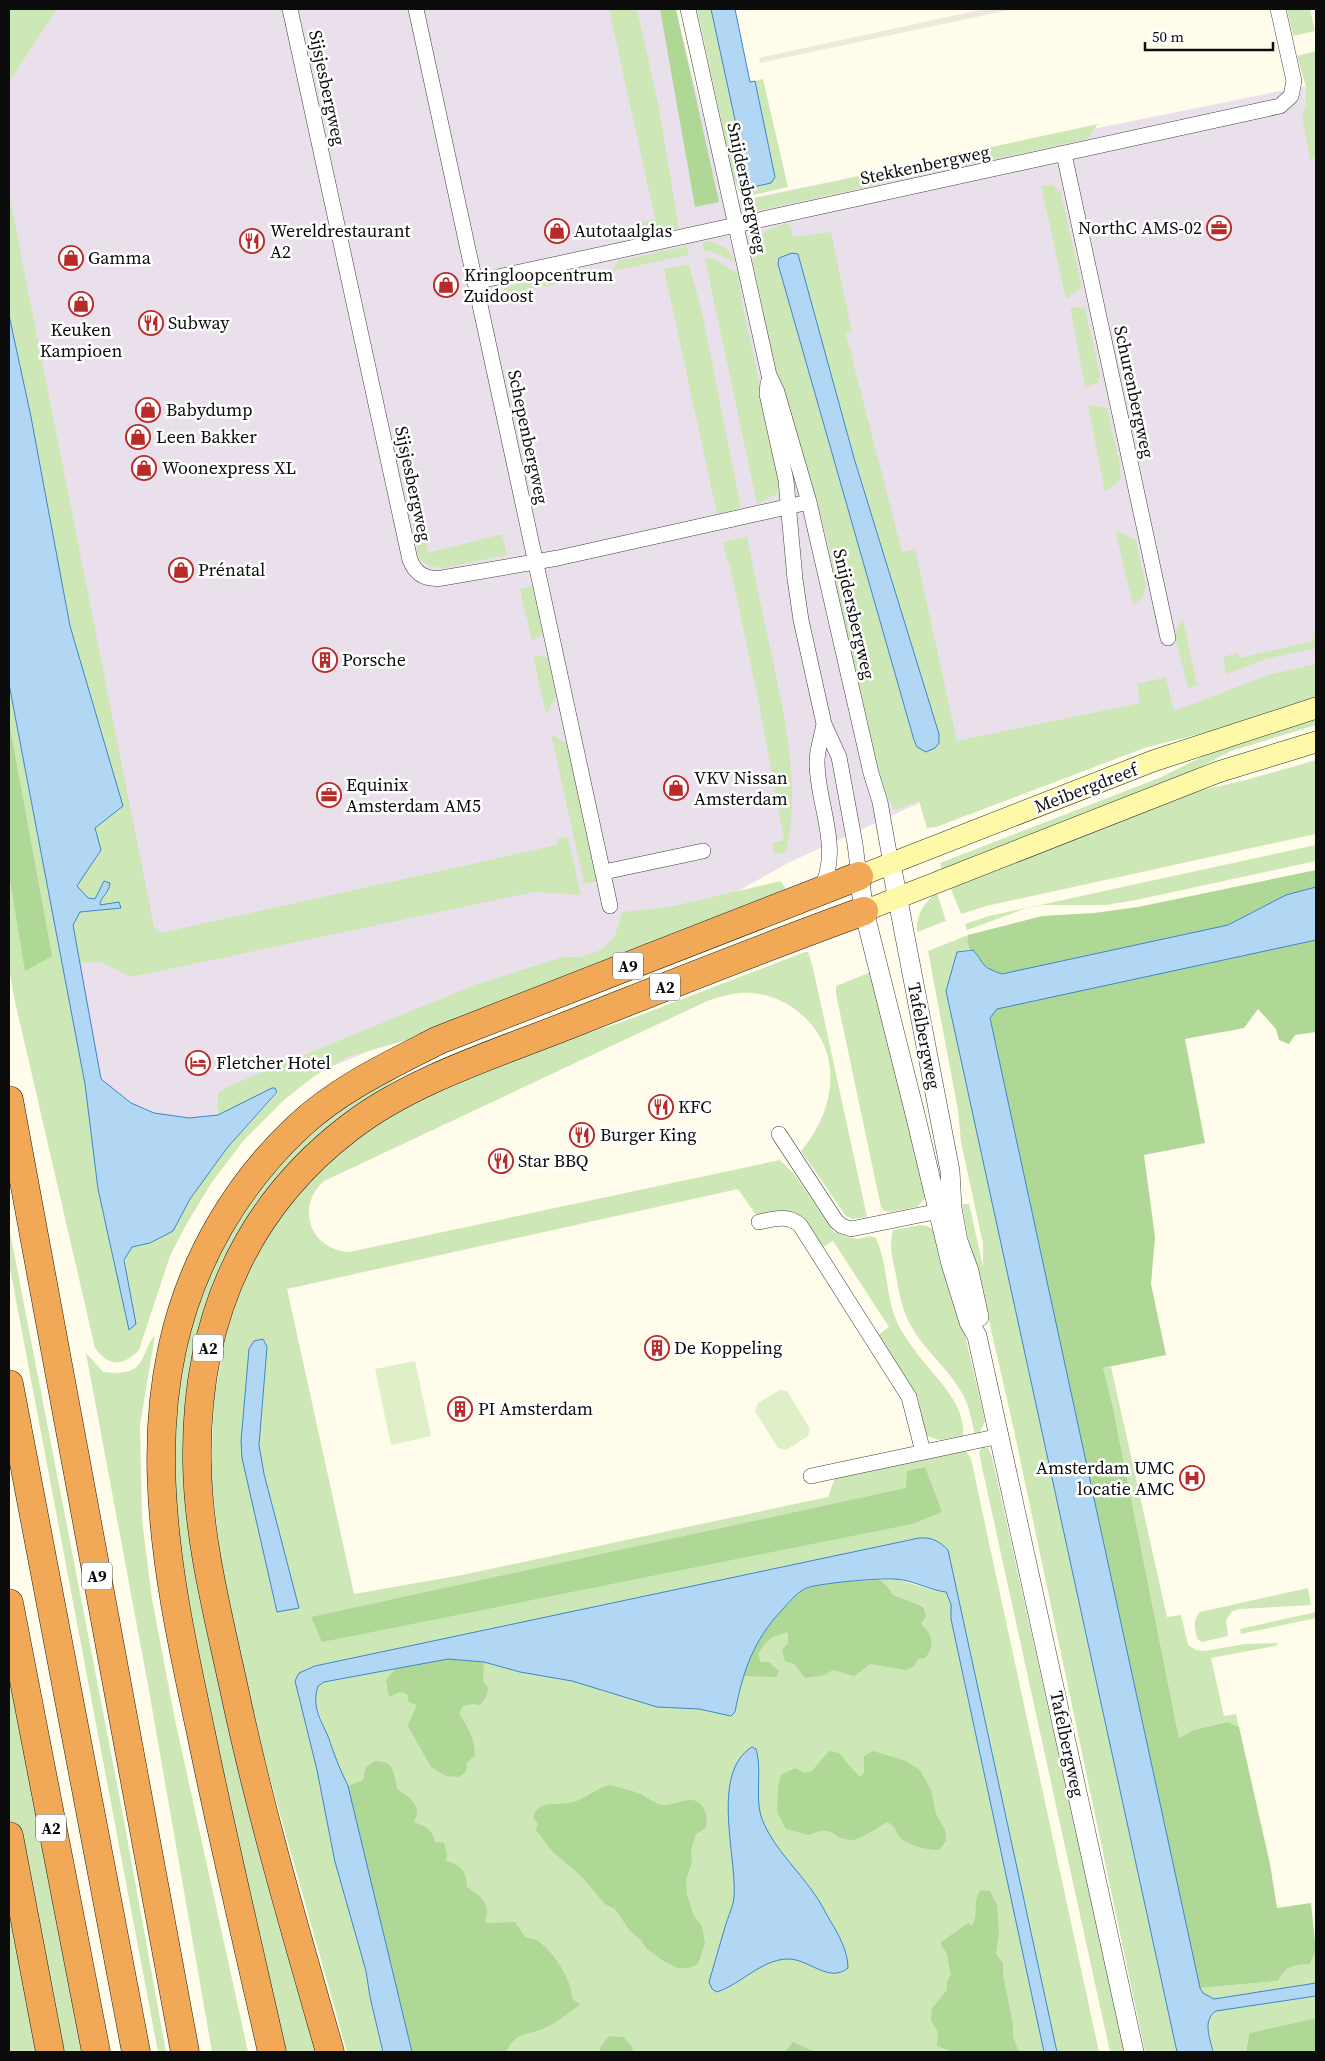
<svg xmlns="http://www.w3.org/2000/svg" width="1325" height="2061" viewBox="0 0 1325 2061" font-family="'Source Serif 4',serif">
	<rect width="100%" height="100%" fill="#fffceb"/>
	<path fill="#eae0eb" d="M36 9H675L726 203 1305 86 1316 133V686L939 794 790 862 632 950 400 1038 269 1093 209 1123 143 1116 90 1074 9 554V51Z"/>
	<path fill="#cde8b6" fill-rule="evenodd" d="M9 9H57L9 82Z
		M609 9H637L658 103 679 228 640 237 635 223 655 219Z
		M697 9H711L775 177 755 81 763 79 788 187 741 198 733 176Z
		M1287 9H1310L1315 31 1293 36Z
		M1316 51V158L1310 160 1302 116 1306 106V87L1297 56Z
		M1098 124 1087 139 756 211 743 201Z
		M1053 185 1061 193 1082 287 1066 299 1041 186Z
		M9 194 154 927 160 933 557 845V839L568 837 581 895 534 892 131 977 101 962 80 963 73 925 80 912 100 906V901L109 891 104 881 95 899 88 898 76 886 101 850 95 828 123 806 70 626 31 417 9 315Z
		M789 223 793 237 831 232 852 332 846 334 902 552 915 549 957 741 1140 703 1137 684 1166 677 1174 711 1268 675 1316 664V699L1216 730 1147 747 936 827 927 828 919 801 895 810 884 792 838 596 827 539 812 483 779 383 754 269C749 238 760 230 789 223ZM792 253 939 734 914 740 778 264 779 258Z
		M710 241C722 245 730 249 735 262L709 250 704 252 702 243Z
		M687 246 689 255 612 271 618 261Z
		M712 258 738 273 743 307 783 491 757 504 705 259Z
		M689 264 703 317 741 508 717 514 664 269Z
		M592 268 599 275 505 295 504 287Z
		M1070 307 1085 308 1100 375 1098 383 1085 387Z
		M1088 405 1107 408 1119 460 1121 479 1105 492Z
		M423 520 428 553 502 534 507 555 443 568 431 567 419 559 412 521Z
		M1115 530 1136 540 1146 586 1143 598 1133 605Z
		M747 537C755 577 763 616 772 656 785 719 801 787 786 852L775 854 772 843 784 840 759 704 729 561 727 562 723 542Z
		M532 586 543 634 532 641 520 589Z
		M1183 619 1197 685 1188 688 1175 636 1178 626Z
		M1313 634H1316V648L1266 659 1226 674 1223 657 1238 653 1239 658 1314 641Z
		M533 655 549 658 556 697 546 715Z
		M9 684 85 1084 98 1189 129 1330 125 1256 131 1247 150 1243 173 1231 190 1199 227 1148 278 1092 277 1090 218 1115V1093L231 1085 477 984 563 957H581L601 950 615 936 622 912 669 907 781 881 788 893 418 1037 347 1057 313 1077 283 1101 244 1140 212 1182 187 1223 170 1256 139 1350C122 1367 110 1367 95 1348L14 997 9 967Z
		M1316 718V725L1231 751 1185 775 942 870 940 863 1159 778 1218 749Z
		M551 734 567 744 597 881 584 884Z
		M1316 760V834L986 906 961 914 950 887 1194 792 1246 780Z
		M1316 845V861L1136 900 1106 905H1042L1027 908 967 930 965 924 989 916Z
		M937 893 946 921 917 932C916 915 923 903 937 893Z
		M968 935 967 941 970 949 957 952 946 991 1177 2052H1145L1015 1435 979 1276 969 1243 962 1204H969L983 1266V1244L961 1142 958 1110 928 951Z
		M805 952H808L813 968 867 1217 853 1219 846 1216 801 1151C837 1109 845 1047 796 1010 783 1000 767 994 751 993 734 992 718 997 703 1003L324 1181C295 1207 310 1250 349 1252L780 1160 794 1174 833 1231 847 1237 857 1239 871 1236 876 1238C889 1267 885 1303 901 1330 906 1337 910 1345 916 1352 934 1377 966 1402 963 1436L939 1440 928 1436 924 1430 918 1397 878 1335 889 1327 833 1241 823 1247C801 1211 799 1207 756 1215L738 1189 287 1289 354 1594 462 1575 828 1497 835 1478 966 1451 971 1458 983 1515 1099 2052H1057L948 1551 919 1538 315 1666 299 1673 295 1681 317 1770 335 1862 366 1971 370 1997 383 2052H347L255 1725 232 1622 220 1553 211 1475 214 1398 226 1335 234 1307 249 1269 266 1236 307 1180 392 1110 501 1061 625 1021ZM263 1339 267 1347 259 1445 264 1474 298 1608 277 1612 241 1441 249 1349Z
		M871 972 926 1197 917 1207 890 1212 884 1211 881 1207 836 994V986Z
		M414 1065 345 1118 200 1325 190 1362 185 1433 320 2052H286L206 1703 191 1625 179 1543 173 1463 176 1398 194 1304 220 1245 277 1165 329 1115Z
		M920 1225 927 1226 935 1231 962 1322 985 1421 980 1432 975 1434C971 1419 969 1403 960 1390 947 1367 924 1350 911 1326 902 1310 899 1293 896 1275 892 1257 889 1247 893 1230Z
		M9 1227 122 1810 166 2052H158L9 1263Z
		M155 1335 140 1425 142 1520 152 1599 174 1715 248 2052H212L148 1685 86 1353 103 1372C115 1373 132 1375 140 1363 146 1354 147 1344 155 1335Z
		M1111 1367 1167 1617 1181 1615 1188 1645 1196 1650 1205 1651 1245 1644 1279 1643 1275 1646 1211 1658 1224 1716 1236 1714 1239 1727 1226 1722 1193 1730 1179 1738 1113 1408 1102 1368Z
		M982 1447 988 1448 992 1457 1125 2052H1110L982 1467 979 1452Z
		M896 1579 933 1590 947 1592 951 1604V1619L1044 2052H412L396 1984 334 1756 317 1709 315 1697 318 1686 324 1682 406 1667 484 1662 520 1672 572 1681 657 1707 699 1709 731 1716 735 1712 743 1676 752 1651 848 1582Z
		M1308 1588 1311 1605 1240 1609 1232 1611 1226 1620 1228 1636 1202 1642 1197 1639C1195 1628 1192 1621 1200 1612Z
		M1316 1612V1618L1241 1634 1240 1629Z
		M9 1673 82 2052H9Z
		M1316 1951V1983L1214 1999 1203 1993 1200 1988 1278 1981C1287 1965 1293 1964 1310 1964Z
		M1316 1996V2020L1249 2033 1246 2052H1213C1210 2038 1202 2020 1216 2011Z"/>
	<path fill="#afd896" d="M660 9H676L719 202 695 207Z
		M9 722 52 956 25 971 9 874Z
		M1316 870V887L1286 895 1228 925 1002 974C986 968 983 967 975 952L970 950 967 941 968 935 1042 916 1094 913 1138 907Z
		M1316 940V1032L1295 1035 1289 1044 1279 1040 1276 1029 1258 1009 1244 1028 1185 1039 1205 1143 1144 1155 1155 1237 1151 1284 1166 1355 1103 1368 1113 1408 1179 1738 1193 1730 1227 1722 1239 1727 1270 1864 1277 1908 1311 1903 1316 1951 1310 1964C1293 1965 1287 1965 1278 1981L1200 1988 990 1018 997 1009Z
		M925 1467 942 1512 912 1524 322 1642 311 1617 906 1488 907 1471Z
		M880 1580 887 1586 893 1595 923 1607 926 1616 921 1624C932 1634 936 1645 925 1658L918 1659 914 1666 906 1670 870 1664 854 1676 833 1670 825 1675 805 1678 794 1664 785 1661 782 1650 788 1643V1632C771 1637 766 1639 758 1655L761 1662H769L779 1671 776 1677 743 1676C746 1668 748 1659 752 1651 760 1635 791 1593 808 1588 830 1581 856 1581 880 1580Z
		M448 1659 484 1662 483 1681 488 1688 486 1697 480 1705 472 1704 463 1706 459 1714C468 1727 475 1739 475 1756L467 1762 466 1772 459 1777 446 1776 431 1767 408 1726C410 1718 415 1713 416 1705L409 1702 407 1694 400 1692 389 1697 386 1680 395 1669Z
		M829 1751 839 1753 855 1772 861 1777 864 1772V1756L873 1751 906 1761 920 1770 931 1790 936 1814 945 1830 946 1841 939 1850C928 1850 908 1846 900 1837 894 1830 897 1827 887 1822 879 1827 861 1839 852 1840 833 1841 835 1823 809 1835L786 1829 777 1812 778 1787 781 1775 795 1768 805 1773 812 1771Z
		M375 1761C396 1762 393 1772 397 1789 410 1798 423 1805 414 1822 426 1827 432 1828 435 1842L444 1843 447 1853 446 1861C461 1864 467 1872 467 1887 483 1899 491 1902 485 1923L515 1922 525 1937C528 1938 533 1939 536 1940 552 1949 573 1981 572 1999L580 2004C573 2011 550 2027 540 2030 523 2035 515 2034 506 2052H412L348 1786 363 1780 366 1767Z
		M610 1785C620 1788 631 1790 640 1794 647 1797 654 1803 661 1805 677 1807 694 1790 704 1809 707 1816 707 1821 706 1828L696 1834 691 1850 692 1863 686 1879 687 1895 694 1916 702 1926 705 1943 698 1964 689 1968H678L665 1962 647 1949 640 1939 630 1931 615 1909 605 1904 581 1876 552 1851 536 1830 538 1824 533 1818C535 1812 537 1808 542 1806 552 1802 564 1805 574 1802 587 1798 596 1788 610 1785Z
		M981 1890 990 1891 997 1905 999 1931 996 1954 1003 1963V1975L1013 2024V2037L1019 2052H953L937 2046 938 2032 931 2021 932 2008 947 1990V1981L951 1975 947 1954 940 1943 968 1923 972 1926C979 1915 972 1900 981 1890Z
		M1313 2019 1316 2020V2052H1246L1249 2033Z
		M609 2036 623 2037 632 2046 633 2052H599L601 2046Z
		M793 2042 813 2051 814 2052H785Z"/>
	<path fill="#dfefc8" d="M415 1361 431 1436 391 1445 375 1369Z
		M780 1390 787 1391 810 1429 808 1436 786 1450 778 1448 755 1411 758 1403Z"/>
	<path fill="#edeadc" d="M984 9H1014L760 63 759 58Z"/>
	<path fill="#b2d7f4" stroke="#3a87ca" d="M711 9H735L750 82 755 81 775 177 771 183 753 187 747 175Z
		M792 253 798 254 854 458 939 734V743L935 748 926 752 917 747 914 740 778 264 779 258Z
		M9 315 31 417 70 626 123 806 95 828 101 850 77 886 88 898 95 899 104 881 110 883C109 894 100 897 100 905L119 902 121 908 80 912 73 925 101 1079 131 1103 154 1113 189 1118 218 1115 272 1088H275L277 1092 227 1148 190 1199 173 1231 150 1243 132 1247 124 1260 136 1324 129 1330 98 1189 85 1084 9 684Z
		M1316 887V940L997 1009 990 1018 1200 1988 1203 1993 1214 1999 1316 1983V1996L1216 2011C1202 2020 1210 2038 1213 2052H1177L946 991 957 952 973 950C987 966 979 966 1002 974L1228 925 1286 895Z
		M263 1339 267 1347 259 1445 264 1474 299 1608 277 1612 242 1458 241 1441 249 1349 254 1341Z
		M919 1538C932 1537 939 1541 948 1550L1057 2052H1044L951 1619V1604L946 1592C929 1590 913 1580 895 1579 879 1578 816 1583 804 1589 796 1594 788 1603 782 1610 753 1641 743 1671 735 1712L731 1716 699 1709 657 1707 572 1681 520 1672 484 1662 448 1659 324 1682 318 1686C312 1705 319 1717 327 1734 330 1740 331 1747 334 1753 338 1765 343 1775 348 1786L412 2052H383L370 1997 366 1971 335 1862 317 1770 295 1681 299 1673 315 1666Z
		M752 1747 756 1749C763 1773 753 1801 764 1824 776 1850 797 1869 813 1892 820 1901 825 1912 831 1922 839 1935 848 1952 848 1968 829 1984 808 1958 787 1959 761 1960 741 1984 717 1992L712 1989 709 1982C714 1964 720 1945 725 1927 728 1917 733 1907 734 1897 737 1856 710 1773 752 1747Z"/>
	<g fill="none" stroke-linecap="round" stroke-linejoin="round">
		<defs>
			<path id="minor" d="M290 9 410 560C416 575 427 580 442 578L558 558 809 502
				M416 9 610 906
				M688 9 769 375 777 392 809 502 871 773 880 802 891 864
				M1064 154 1168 638
				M475 282 1280 106 1291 96 1294 81 1278 9
				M768 383 767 394 786 480 795 579 801 620 824 724 839 757 855 844 859 876
				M604 872 703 851
				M820 891C843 849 817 805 817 762 817 749 822 736 824 724
				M779 1134 836 1221 842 1226 851 1229 949 1209
				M759 1222C774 1219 787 1214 800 1225L909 1397 923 1452
				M811 1476 1000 1436"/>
			<path id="tertiary" d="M891 864 950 1171 952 1208 958 1241 969 1271 979 1317
				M859 876 864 911 915 1114 951 1264 969 1322 977 1336 1134 2052"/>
			<path id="secondary" d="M859 876 1153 761 1316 708
				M864 911 1218 772 1316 742"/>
			<path id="motorway" d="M9 1100 185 2052
				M9 1384 136 2052
				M9 1603 96 2052
				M9 1836 50 2052
				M272 2052C248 1946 223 1840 201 1733 164 1561 126 1387 220 1225 241 1189 267 1156 298 1127 338 1089 390 1065 439 1040L859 876
				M330 2052C295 1930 259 1808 233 1684 217 1611 198 1537 197 1462 195 1327 241 1211 349 1128 409 1081 495 1054 566 1026 665 987 764 947 864 911"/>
		</defs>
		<use href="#minor" stroke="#3f3f3f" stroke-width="16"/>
		<use href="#tertiary" stroke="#3f3f3f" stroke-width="20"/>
		<use href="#secondary" stroke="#2e2e2e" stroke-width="22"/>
		<use href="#motorway" stroke="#1d1d1d" stroke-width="29"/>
		<use href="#minor" stroke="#fff" stroke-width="15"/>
		<use href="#tertiary" stroke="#fff" stroke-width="19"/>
		<use href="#secondary" stroke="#fdf9a8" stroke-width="21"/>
		<use href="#motorway" stroke="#f1a857" stroke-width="28"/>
	</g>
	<defs>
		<symbol id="office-ring" viewBox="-11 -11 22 22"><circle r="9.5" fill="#fff" stroke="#b82b28" stroke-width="1.5"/><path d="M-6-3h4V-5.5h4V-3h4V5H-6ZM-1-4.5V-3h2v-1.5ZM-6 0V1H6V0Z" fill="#b82b28"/></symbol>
		<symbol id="shop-ring" viewBox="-11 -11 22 22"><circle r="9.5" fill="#fff" stroke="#b82b28" stroke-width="1.5"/><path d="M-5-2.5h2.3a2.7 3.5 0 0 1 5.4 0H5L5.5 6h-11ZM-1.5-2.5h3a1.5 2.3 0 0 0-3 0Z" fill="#b82b28"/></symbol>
		<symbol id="restaurant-ring" viewBox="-11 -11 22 22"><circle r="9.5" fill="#fff" stroke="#b82b28" stroke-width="1.5"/><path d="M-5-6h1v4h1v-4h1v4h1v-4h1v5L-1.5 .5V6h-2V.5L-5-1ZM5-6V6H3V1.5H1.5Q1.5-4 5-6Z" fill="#b82b28"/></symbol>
		<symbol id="building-ring" viewBox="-11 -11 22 22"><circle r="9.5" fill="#fff" stroke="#b82b28" stroke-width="1.5"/><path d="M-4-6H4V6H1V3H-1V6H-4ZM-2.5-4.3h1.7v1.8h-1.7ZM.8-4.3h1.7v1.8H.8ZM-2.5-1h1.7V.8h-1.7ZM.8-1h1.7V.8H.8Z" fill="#b82b28"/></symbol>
		<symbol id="hotel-ring" viewBox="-11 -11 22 22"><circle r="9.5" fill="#fff" stroke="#b82b28" stroke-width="1.5"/><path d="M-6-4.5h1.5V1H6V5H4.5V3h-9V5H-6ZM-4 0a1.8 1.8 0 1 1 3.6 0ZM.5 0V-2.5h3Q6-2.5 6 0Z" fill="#b82b28"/></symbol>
		<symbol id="hospital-ring" viewBox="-11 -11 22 22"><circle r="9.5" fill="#fff" stroke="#b82b28" stroke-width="1.5"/><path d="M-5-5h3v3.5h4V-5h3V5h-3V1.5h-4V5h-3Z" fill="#b82b28"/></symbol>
	</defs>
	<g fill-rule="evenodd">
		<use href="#office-ring" x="1205" y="214" width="28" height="28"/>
		<use href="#shop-ring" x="543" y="217" width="28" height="28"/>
		<use href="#restaurant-ring" x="238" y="227" width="28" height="28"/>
		<use href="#shop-ring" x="57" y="244" width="28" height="28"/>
		<use href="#shop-ring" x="432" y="271" width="28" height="28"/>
		<use href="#shop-ring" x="67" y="290" width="28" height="28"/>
		<use href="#restaurant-ring" x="137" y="309" width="28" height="28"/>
		<use href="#shop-ring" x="134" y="396" width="28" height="28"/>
		<use href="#shop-ring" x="124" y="423" width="28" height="28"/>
		<use href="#shop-ring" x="130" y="454" width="28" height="28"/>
		<use href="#shop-ring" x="167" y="556" width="28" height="28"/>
		<use href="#building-ring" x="311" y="646" width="28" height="28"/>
		<use href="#shop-ring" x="662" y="774" width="28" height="28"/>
		<use href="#office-ring" x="315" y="781" width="28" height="28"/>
		<use href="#hotel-ring" x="184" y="1049" width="28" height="28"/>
		<use href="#restaurant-ring" x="647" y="1093" width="28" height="28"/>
		<use href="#restaurant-ring" x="568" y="1121" width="28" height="28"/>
		<use href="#restaurant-ring" x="487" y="1147" width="28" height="28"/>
		<use href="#building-ring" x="643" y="1334" width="28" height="28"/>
		<use href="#building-ring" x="446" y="1395" width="28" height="28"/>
		<use href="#hospital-ring" x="1178" y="1464" width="28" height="28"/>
	</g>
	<g text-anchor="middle" stroke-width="5" stroke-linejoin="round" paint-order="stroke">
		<g fill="#fff" stroke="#555" stroke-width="1">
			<rect x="613" y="952.5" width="30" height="27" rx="4"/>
			<rect x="650" y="973.5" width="30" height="27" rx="4"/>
			<rect x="193" y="1334.5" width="30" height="27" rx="4"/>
			<rect x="82" y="1562.5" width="30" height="27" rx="4"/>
			<rect x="36" y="1814.5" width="30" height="27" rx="4"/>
		</g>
		<g font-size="16" font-weight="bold" fill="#0c0c0c">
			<text x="628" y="972">A9</text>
			<text x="665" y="993">A2</text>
			<text x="208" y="1354">A2</text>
			<text x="97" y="1582">A9</text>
			<text x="51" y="1834">A2</text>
		</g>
		<g font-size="18" fill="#0c0c0c" stroke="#fff">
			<text transform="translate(327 88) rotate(78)" y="6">Sijsjesbergweg</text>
			<text transform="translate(925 165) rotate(-12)" y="6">Stekkenbergweg</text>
			<text transform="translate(747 188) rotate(78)" y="6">Snijdersbergweg</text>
			<text transform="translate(1134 392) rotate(78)" y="6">Schurenbergweg</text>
			<text transform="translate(528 437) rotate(78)" y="6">Schepenbergweg</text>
			<text transform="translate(413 484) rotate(78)" y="6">Sijsjesbergweg</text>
			<text transform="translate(854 614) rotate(77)" y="6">Snijdersbergweg</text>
			<text transform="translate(1086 788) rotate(-21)" y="6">Meibergdreef</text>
			<text transform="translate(924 1036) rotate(79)" y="6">Tafelbergweg</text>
			<text transform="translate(1067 1744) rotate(78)" y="6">Tafelbergweg</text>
		</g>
		<g font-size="18" fill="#0c0c0c" stroke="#fff" text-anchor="start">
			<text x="1202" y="234" text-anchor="end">NorthC AMS-02</text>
			<text x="270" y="237">Wereldrestaurant<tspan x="270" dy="21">A2</tspan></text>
			<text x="574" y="237">Autotaalglas</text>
			<text x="88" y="264">Gamma</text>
			<text x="464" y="281">Kringloopcentrum<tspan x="464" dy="21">Zuidoost</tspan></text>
			<text x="168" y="329">Subway</text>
			<text x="81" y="336" text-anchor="middle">Keuken<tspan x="81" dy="21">Kampioen</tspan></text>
			<text x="166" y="416">Babydump</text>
			<text x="156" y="443">Leen Bakker</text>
			<text x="162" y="474">Woonexpress XL</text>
			<text x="198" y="576">Prénatal</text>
			<text x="342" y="666">Porsche</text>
			<text x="694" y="784">VKV Nissan<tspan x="694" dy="21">Amsterdam</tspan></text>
			<text x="346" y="791">Equinix<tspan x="346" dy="21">Amsterdam AM5</tspan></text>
			<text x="216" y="1069">Fletcher Hotel</text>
			<text x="678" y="1113">KFC</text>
			<text x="600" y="1141">Burger King</text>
			<text x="518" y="1167">Star BBQ</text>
			<text x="674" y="1354">De Koppeling</text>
			<text x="478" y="1415">PI Amsterdam</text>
			<text x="1174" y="1474" text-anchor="end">Amsterdam UMC<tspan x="1174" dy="21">locatie AMC</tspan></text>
		</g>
	</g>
	<rect width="1325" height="2061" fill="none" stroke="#0c0c0c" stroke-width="20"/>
	<path d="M1145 42v8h128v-8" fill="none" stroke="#0c0c0c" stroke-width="2.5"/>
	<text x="1152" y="42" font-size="15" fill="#0c0c0c" stroke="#ffffff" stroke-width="4" paint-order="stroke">50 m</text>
</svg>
